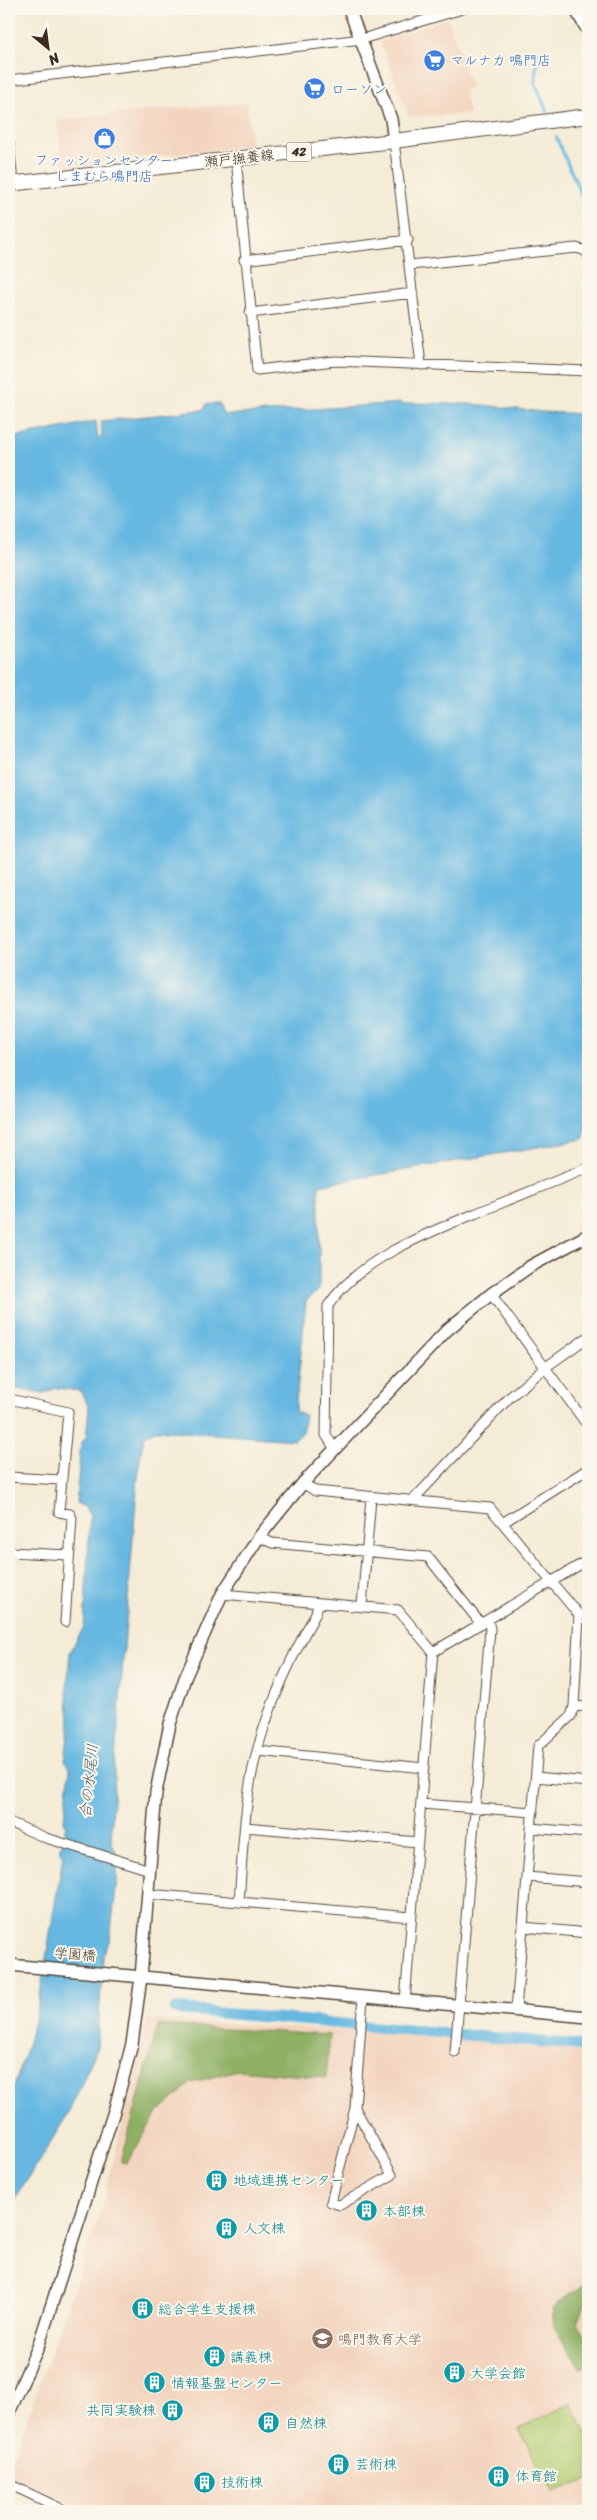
<svg xmlns="http://www.w3.org/2000/svg" width="597" height="2520" viewBox="0 0 597 2520" font-family="Sriracha,'Klee One',sans-serif">
	<rect width="100%" height="100%" fill="#fbf7ec"/>
	<filter id="ink" filterUnits="userSpaceOnUse"><feTurbulence type="fractalNoise" baseFrequency=".02" numOctaves="2"/><feDisplacementMap in="SourceGraphic" scale="10" xChannelSelector="R" yChannelSelector="G"/><feConvolveMatrix kernelMatrix="1 2 1 2 8 2 1 2 1" color-interpolation-filters="sRGB"/></filter>
	<filter id="wash" filterUnits="userSpaceOnUse"><feTurbulence type="fractalNoise" baseFrequency=".0096" numOctaves="4" result="noise"/><feDisplacementMap in="SourceGraphic" scale="20" xChannelSelector="R" yChannelSelector="G"/><feGaussianBlur stdDeviation="1.12" result="paint"/><feColorMatrix in="noise" values="0 0 0 0 0 0 0 0 0 0 0 0 0 0 0 0 0 1.4 0 .05"/><feComposite in="paint" operator="in"/></filter>
	<g filter="url(#wash)">
		<rect width="100%" height="100%" fill="#f5ecd7"/>
		<path fill="#f3d4be" d="M448 18 471 87 464 91 469 114 409 117 380 41Z
			M247 103 252 146 62 166 57 121 150 110Z
			M147 2019 588 2045V2511H89L9 2475V2468L101 2211Z"/>
		<path fill="#b3cc71" stroke="#777b48" d="M571 2403 588 2437V2480L552 2492 519 2429Z"/>
		<path fill="#8eb063" stroke="#646d40" d="M158 2025 330 2035 326 2078 238 2070 191 2083 157 2113 127 2163 121 2162Z
			M588 2282V2302L584 2305 577 2322 588 2343V2363L581 2369C573 2356 547 2323 554 2309 560 2298 579 2289 588 2282Z"/>
		<path fill="#66b8e1" stroke="#507180" d="M401 403 403 405 411 403 473 404 543 412 588 414V1112L584 1139 319 1185V1290L306 1301 295 1412 305 1415 302 1433 295 1440 155 1430 144 1437 139 1465 115 1759 111 1844 118 1853 117 1880 110 1939 103 1956 97 2049 68 2114 9 2209V2097L18 2075 37 2012 63 1856 60 1852 66 1825 64 1821 70 1768 65 1761 70 1720 67 1690 70 1652 84 1627 90 1516 85 1507 76 1503 81 1442 86 1438 89 1407 80 1391 57 1388 44 1393 9 1388V450L17 445 16 440 11 441 15 437 96 421 98 438 102 437 101 421 202 410 206 407V404H220L222 412 225 415Z"/>
		<g fill="none" stroke-linecap="round" stroke-linejoin="round">
			<path stroke="#66b8e1" stroke-width="3" d="M538 51 535 82 547 112
				M556 137 588 210"/>
			<path stroke="#66b8e1" stroke-width="11" d="M175 2009 588 2046"/>
		</g>
	</g>
	<g filter="url(#ink)">
		<g fill="none" stroke-linecap="round" stroke-linejoin="round">
			<defs>
				<path id="minor" d="M9 80 362 39 462 9
					M394 141 421 365
					M9 143 13 183
					M236 158 257 370 335 361 588 371
					M244 260 408 240
					M410 265 576 248 586 251 588 255
					M250 313 413 293
					M491 1294 588 1426
					M9 1399 68 1412 59 1512 70 1514 72 1518 65 1622
					M335 1449 326 1435 328 1306C361 1256 435 1230 489 1208 522 1195 555 1181 588 1168
					M9 1477 61 1480
					M303 1483 315 1491 490 1508 579 1615 574 1706 571 1716 538 1746 516 2010
					M413 1500 510 1397 546 1367 588 1337
					M504 1522 588 1469
					M259 1537 272 1543 428 1557 481 1624
					M9 1552 68 1555
					M222 1594 398 1610 433 1652 405 2001
					M362 1606 371 1498
					M433 1652 588 1560
					M574 1706 588 1707
					M258 1751 424 1768
					M536 1777 588 1782
					M421 1804 533 1812
					M9 1822 46 1838 150 1870
					M245 1827 418 1842
					M531 1828 588 1833
					M527 1877 588 1882
					M148 1894 411 1917
					M239 1902C242 1863 243 1823 250 1784 260 1723 286 1666 316 1613L318 1603
					M523 1927 588 1933
					M455 2052 490 1629 488 1620
					M355 2108 392 2175 340 2205 331 2202 355 2108 363 1997
					M9 2484 66 2511"/>
				<path id="tertiary" d="M349 9 391 119 394 141
					M575 9 588 31
					M9 1965 588 2017
					M9 2413 38 2347 115 2108 132 2044 141 1977 156 1792 170 1724 185 1678 222 1594 259 1537 303 1483 447 1330 491 1294 529 1267 588 1235"/>
				<path id="primary" d="M9 184 394 141 588 116"/>
			</defs>
			<use href="#minor" stroke="#57473a" stroke-width="11"/>
			<use href="#tertiary" stroke="#57473a" stroke-width="14"/>
			<use href="#primary" stroke="#57473a" stroke-width="16"/>
			<use href="#minor" stroke="#fff" stroke-width="9"/>
			<use href="#tertiary" stroke="#fff" stroke-width="11"/>
			<use href="#primary" stroke="#fff" stroke-width="14"/>
		</g>
	</g>
	<defs>
		<symbol id="supermarket-disc" viewBox="-11 -11 22 22"><circle r="9.5" fill="#3f7fe0" stroke="#fbf7ec"/><path d="M-6-5.5h2.5l.6 2H6L4.5 2H-2.5L-4.4-4H-6ZM-1.5 3.2a1.3 1.3 0 1 0 .1 0ZM3 3.2a1.3 1.3 0 1 0 .1 0Z" fill="#fff"/></symbol>
		<symbol id="shop-disc" viewBox="-11 -11 22 22"><circle r="9.5" fill="#3f7fe0" stroke="#fbf7ec"/><path d="M-5-2.5h2.3a2.7 3.5 0 0 1 5.4 0H5L5.5 6h-11ZM-1.5-2.5h3a1.5 2.3 0 0 0-3 0Z" fill="#fff"/></symbol>
		<symbol id="building-disc" viewBox="-11 -11 22 22"><circle r="9.5" fill="#0f9aa8" stroke="#fbf7ec"/><path d="M-4-6H4V6H1V3H-1V6H-4ZM-2.5-4.3h1.7v1.8h-1.7ZM.8-4.3h1.7v1.8H.8ZM-2.5-1h1.7V.8h-1.7ZM.8-1h1.7V.8H.8Z" fill="#fff"/></symbol>
		<symbol id="university-disc" viewBox="-11 -11 22 22"><circle r="9.5" fill="#8d6e63" stroke="#fbf7ec"/><path d="M0-5L7-2L0 1L-7-2ZM-4 1L0 2.5L4 1V4Q0 6-4 4Z" fill="#fff"/></symbol>
	</defs>
	<g fill-rule="evenodd">
		<use href="#supermarket-disc" x="422" y="48" width="25" height="25"/>
		<use href="#supermarket-disc" x="302" y="76" width="25" height="25"/>
		<use href="#shop-disc" x="92" y="126" width="25" height="25"/>
		<use href="#building-disc" x="204" y="2168" width="25" height="25"/>
		<use href="#building-disc" x="354" y="2198" width="25" height="25"/>
		<use href="#building-disc" x="214" y="2216" width="25" height="25"/>
		<use href="#building-disc" x="130" y="2296" width="25" height="25"/>
		<use href="#university-disc" x="310" y="2326" width="25" height="25"/>
		<use href="#building-disc" x="202" y="2344" width="25" height="25"/>
		<use href="#building-disc" x="442" y="2360" width="25" height="25"/>
		<use href="#building-disc" x="142" y="2370" width="25" height="25"/>
		<use href="#building-disc" x="160" y="2398" width="25" height="25"/>
		<use href="#building-disc" x="256" y="2410" width="25" height="25"/>
		<use href="#building-disc" x="326" y="2452" width="25" height="25"/>
		<use href="#building-disc" x="486" y="2464" width="25" height="25"/>
		<use href="#building-disc" x="192" y="2470" width="25" height="25"/>
	</g>
	<g text-anchor="middle" stroke-width="4" stroke-linejoin="round" paint-order="stroke">
		<rect fill="#fbf7ec" stroke="#75685c" stroke-width="1" x="286.5" y="142.5" width="25" height="19" rx="4"/>
		<g font-size="12" font-weight="bold" fill="#3b2a1e">
			<text x="299" y="156">42</text>
		</g>
		<g font-size="14" fill="#366cbe" stroke="#fbf7ec" text-anchor="start">
			<text x="450" y="65">マルナカ 鳴門店</text>
			<text x="331" y="94">ローソン</text>
			<text x="104" y="165" text-anchor="middle">ファッションセンター<tspan x="104" dy="16">しまむら鳴門店</tspan></text>
		</g>
		<g font-size="14" fill="#3b2a1e" stroke="#fbf7ec">
			<text transform="translate(239 158) rotate(-6)" y="5">瀬戸撫養線</text>
			<text transform="translate(75 1954) rotate(5)" y="5">学園橋</text>
		</g>
		<g font-size="14" fill="#0d838f" stroke="#fbf7ec" text-anchor="start">
			<text x="233" y="2185">地域連携センター</text>
			<text x="383" y="2216">本部棟</text>
			<text x="243" y="2233">人文棟</text>
			<text x="158" y="2314">総合学生支援棟</text>
			<text x="230" y="2362">講義棟</text>
			<text x="470" y="2378">大学会館</text>
			<text x="171" y="2388">情報基盤センター</text>
			<text x="156" y="2415" text-anchor="end">共同実験棟</text>
			<text x="285" y="2428">自然棟</text>
			<text x="355" y="2469">芸術棟</text>
			<text x="515" y="2481">体育館</text>
			<text x="221" y="2487">技術棟</text>
		</g>
		<g font-size="14" fill="#785e54" stroke="#fbf7ec" text-anchor="start">
			<text x="338" y="2344">鳴門教育大学</text>
		</g>
		<g font-size="15" font-style="italic" fill="#4a5c62" stroke="#fbf7ec">
			<text transform="translate(89 1781) rotate(-84)" y="5">合の水尾川</text>
		</g>
	</g>
	<rect width="597" height="2520" fill="none" stroke="#fbf7ec" stroke-width="30"/>
	<g transform="translate(48 48) rotate(151)" stroke="#fbf7ec" stroke-width="4" paint-order="stroke">
	<path d="M0-4L9 19L0 12L-9 19Z" fill="#3b2a1e"/>
	<text y="-8" font-size="14" font-weight="bold" text-anchor="middle" fill="#3b2a1e">N</text>
	</g>
</svg>
